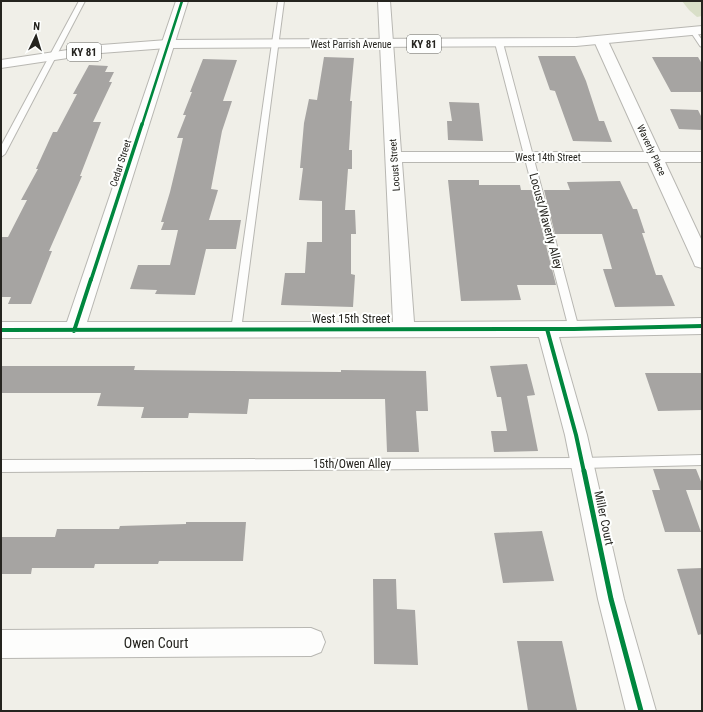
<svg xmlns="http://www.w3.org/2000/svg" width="703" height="712" viewBox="0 0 703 712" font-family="'Roboto Condensed',sans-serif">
	<rect width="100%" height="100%" fill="#f0efe8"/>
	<path fill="#d9dfc8" d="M682 1H702V16L697 17 689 10Z"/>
	<path fill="#a6a4a2" d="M538 56H575L586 81 599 121H604L612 142 573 141 555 91 550 90Z
		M324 57 354 58 350 101H352L349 150H352V169H348L345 210H355L356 234H351V274L355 275 353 307 281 305 285 273H305L307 242H322V201L299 200 303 168H300L304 123 309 99 317 100Z
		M652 57H698L702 64V92H671Z
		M203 59 237 60 223 101H232L222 131 211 189 218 190 209 220H241L236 249H206L195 295 155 294 157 290 130 289 138 265H170L178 230H161L164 222H161L170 192 183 138H177L186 115H183L192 92H190Z
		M89 65 108 66 105 72H114L109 82H112L93 122H101L80 176H82L49 251H52L31 304H8L11 297H1V237H8L27 200H21L38 169H36L53 132H57L77 94H73Z
		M449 102 479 103 483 141 448 140 447 121H452Z
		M670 109 698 110 702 118V130L679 129Z
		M448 180H479V185H520L521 190H532L556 285H517L521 300 461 301Z
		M620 181 633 209H637L645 233H642L656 275H662L675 306 615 307 603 269H612L602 234H555L544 190H570L567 182Z
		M527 364 535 395 527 396 538 451 494 452 491 431H507L501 397H497L490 366Z
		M1 366H135L134 370 341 372V370L426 371 428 411H416L419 452H387L385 399H249L247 414 189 413 188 418H141L144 407 97 406 101 393H1Z
		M645 373H702V410L658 411Z
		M653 469H696L702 484V490H686L701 532H665L652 490H660Z
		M186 522H246L243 561H159L158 564H95L94 568H32L31 574H1V537H55L57 529H119L120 526 186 524Z
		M542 531 554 581 503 583 494 533Z
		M702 568V634L698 635 677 569Z
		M373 579H396L397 609 415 610 418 665 374 664Z
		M517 641H562L577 710 528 711Z"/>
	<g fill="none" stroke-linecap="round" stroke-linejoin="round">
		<defs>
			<path id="lane" d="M79 1H85L5 154 1 157V146Z
				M278 1H284L241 330 240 333H232L231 330Z
				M693 29 695 30 702 40V47L700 46 690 31Z
				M499 41 503 43 579 329 578 332H570L569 329 495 43Z
				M702 455V465L582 468 1 472V460L582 458Z"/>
			<path id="street" d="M176 1H188L87 322H393L378 1H390L401 152H644L594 41 596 38H606L608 41 660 152H702V162H665L702 241V268L695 266 693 261 648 162H402L414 322 574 321 702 318V334L559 337 587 435 624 599 656 711H626L598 599 565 435 539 337 1 338V322H67Z
				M311 628 321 632 325 642 321 652 311 656 1 658V630Z"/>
			<path id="primary" d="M702 26V34L576 46 167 48 101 53 1 68V60L101 45 167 40 576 38Z"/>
		</defs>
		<use href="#lane" stroke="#b8b7b2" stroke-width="2"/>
		<use href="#street" stroke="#b8b7b2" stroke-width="2"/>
		<use href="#primary" stroke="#b8b7b2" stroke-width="2"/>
		<use href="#lane" fill="#fdfdfc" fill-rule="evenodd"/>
		<use href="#street" fill="#fdfdfc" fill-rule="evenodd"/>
		<use href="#primary" fill="#fdfdfc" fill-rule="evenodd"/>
		<defs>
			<path id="cycleway-far3" d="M142 125 182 1"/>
			<path id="cycleway-far2" d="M91 280 142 124"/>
			<path id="cycleway-far1" d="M547 329 576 435 584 472
				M1 330 574 329 702 326
				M74 331 91 279"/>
			<path id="cycleway" d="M584 471 611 599 641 711"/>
		</defs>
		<use href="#cycleway-far3" stroke="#fefffe" stroke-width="4"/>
		<use href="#cycleway-far2" stroke="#fefffe" stroke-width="5.5"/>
		<use href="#cycleway-far1" stroke="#fefffe" stroke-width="6"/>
		<use href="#cycleway" stroke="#fefffe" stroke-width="8"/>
		<use href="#cycleway-far3" stroke="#00873e" stroke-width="2.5"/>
		<use href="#cycleway-far2" stroke="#00873e" stroke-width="3.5"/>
		<use href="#cycleway-far1" stroke="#00873e" stroke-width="4"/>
		<use href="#cycleway" stroke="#00873e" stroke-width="5"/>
	</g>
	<g text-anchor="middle" stroke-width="4" stroke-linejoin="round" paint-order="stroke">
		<g font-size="10" fill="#25241f" stroke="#fefffe">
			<text x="351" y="48">West Parrish Avenue</text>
			<text transform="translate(652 150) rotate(65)" y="4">Waverly Place</text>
			<text x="548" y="161">West 14th Street</text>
			<text transform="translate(120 163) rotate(-72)" y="4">Cedar Street</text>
			<text transform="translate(394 165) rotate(-94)" y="4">Locust Street</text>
		</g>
		<g fill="#fefffe" stroke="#666662" stroke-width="1">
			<rect x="407" y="35" width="34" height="18" rx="3"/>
			<rect x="67" y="43" width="34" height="18" rx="3"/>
		</g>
		<g font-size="11" font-weight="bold" fill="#25241f">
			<text x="424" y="48">KY 81</text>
			<text x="84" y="56">KY 81</text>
		</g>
		<g font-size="12" fill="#25241f" stroke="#fefffe">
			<text transform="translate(546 221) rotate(75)" y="4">Locust/Waverly Alley</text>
			<text x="351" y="323">West 15th Street</text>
			<text x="352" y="468">15th/Owen Alley</text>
			<text transform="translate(604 518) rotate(78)" y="4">Miller Court</text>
		</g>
		<g font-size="14" fill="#25241f" stroke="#fefffe">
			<text x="156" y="648">Owen Court</text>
		</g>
	</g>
	<rect width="703" height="712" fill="none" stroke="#25241f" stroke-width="4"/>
	<g transform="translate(36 36) rotate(4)" stroke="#fefffe" stroke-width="3" paint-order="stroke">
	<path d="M0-3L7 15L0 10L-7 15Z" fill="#25241f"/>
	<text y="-6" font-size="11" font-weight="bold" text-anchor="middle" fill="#25241f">N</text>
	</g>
</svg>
